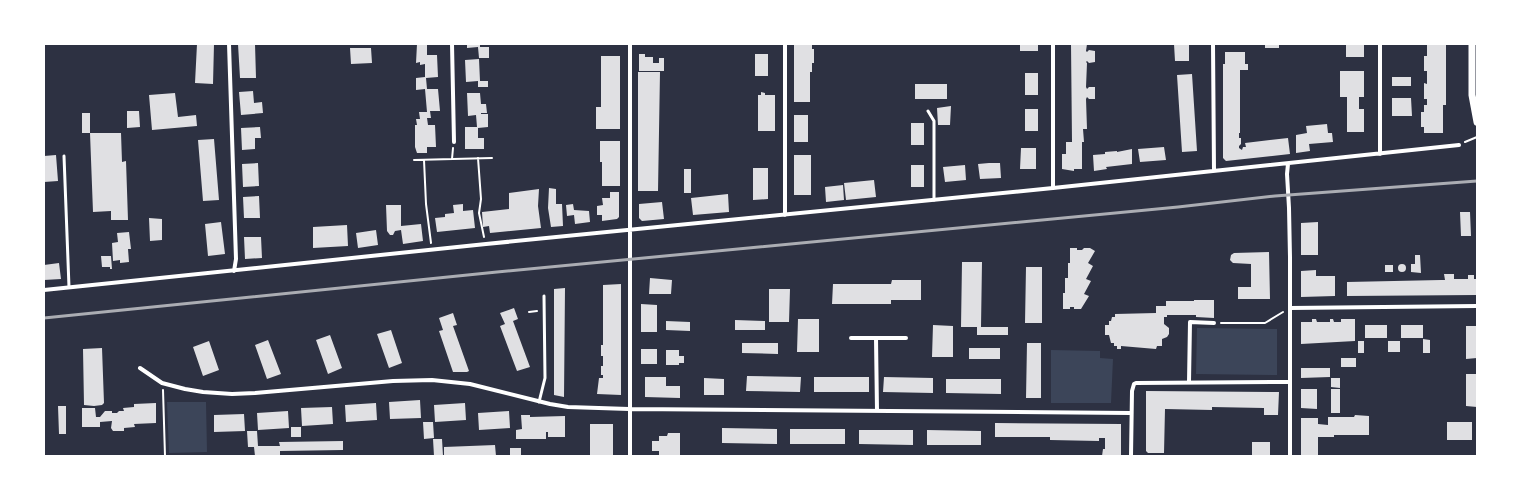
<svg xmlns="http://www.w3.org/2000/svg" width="1521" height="500" viewBox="0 0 1521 500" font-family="Quicksand,sans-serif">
	<rect width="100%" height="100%" fill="#2d3142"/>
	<path fill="#3c4559" d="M1197 328 1277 329V375L1196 374Z
		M1051 350 1100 351V358L1113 359 1111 403H1051Z
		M167 402H206L207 452 169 453Z"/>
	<path fill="#e0e0e3" d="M197 44H214L213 84 195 83Z
		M238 44H255L256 78H240Z
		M417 44H427V55H437L438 77 426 78 427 89H438L440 111H430L431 118H427L428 125H435L436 147H427V153H417L415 147V125H417L416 119H420L419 112H427L425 89 416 90V78L425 77V64L420 65V62L416 63Z
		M467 44H480V47H489V58H479L478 47 467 48Z
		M794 44H812V49H814V63H812V72H810V102H794Z
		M1020 44H1038V51H1020Z
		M1071 44H1087L1086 51 1087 52 1089 50 1095 51V62L1089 63 1087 61 1086 62 1087 63 1086 87 1087 89 1089 87H1095V99H1089L1087 97 1086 99 1087 129H1083L1084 142H1082V169H1074V171L1062 169V154H1066V142H1072Z
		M1174 44H1189V61H1175Z
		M1265 44H1279V48H1265Z
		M1346 44H1364V57H1346Z
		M1427 44H1446V105H1443V133H1424V127H1421V112H1424V105H1427V99H1424V83L1427 84V71H1424V56H1427Z
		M350 48H371L372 63 351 64Z
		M1225 52H1245V64H1248V70H1240V133H1239V138H1241V144L1239 146V148L1242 150 1243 147H1246L1245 143 1288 138 1290 154 1226 161 1223 158V64H1225Z
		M639 54H645V57H653V63H659V58H664V71H639Z
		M755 54H768V76H755Z
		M601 56H620V129H596V107H601Z
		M479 59 480 81H488V87H478V81L466 82 465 60Z
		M1340 71H1364V97H1359V109H1364V132H1347V97H1340Z
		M638 72H660L658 191H638Z
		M1025 73H1038V95H1025Z
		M1192 74 1197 151 1182 152 1177 75Z
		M1392 77H1411V86H1392Z
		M915 84H947V99H915Z
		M253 91 254 103 262 102 263 113 241 115 239 92Z
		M761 92 765 93V95H775V131H758V95H761Z
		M175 93 178 117 196 115 197 126 152 130 149 95Z
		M467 93H480L481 104H486L487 113H481V114H488V127L478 128V138H484V149H465V127H477L476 115 468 116Z
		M1392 98H1411L1412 116H1392Z
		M951 106 950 125H938L937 108Z
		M1025 109H1038V131H1025Z
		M127 111H139L140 127 127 128Z
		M82 113H90V133H82Z
		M794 115H808V142H794Z
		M911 123H924V145H911Z
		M1327 124 1328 133H1332L1333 142 1309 144 1310 151 1296 153V135L1307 133 1306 126Z
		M260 127 261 138H255V149L242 150 241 128Z
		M90 133H121L122 162 126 161 128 220H111V211L93 212Z
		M214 139 219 200 203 201 198 140Z
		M600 141H620V186H602V162H600Z
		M1164 147 1166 160 1140 162 1138 149Z
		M1021 148H1036V169H1020Z
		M1132 149V164L1106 167 1107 169 1094 171 1093 155 1105 154V152L1117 151V152Z
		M56 155 58 181 44 182V156Z
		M794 155H811V195H794Z
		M258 163 259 186 243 187 242 164Z
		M989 163H1000L1001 178 980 179 978 164Z
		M911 165H924V187H911Z
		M965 165 966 180 945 182 943 167Z
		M753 168H768V199L753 200Z
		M684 169H691V193H684Z
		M874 180 876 197 846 200 844 183Z
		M843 185 844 200 826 202 825 187Z
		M549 188 556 189V204H562L563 226 551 227 548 208Z
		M539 189 538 206 541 228 490 233 489 226 483 227 482 212 509 209V193Z
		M610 192H619V217L617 219 602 221V215H597V206L603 205 602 198H610Z
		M728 194 729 212 693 215 691 198Z
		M259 196 260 218H244L243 197Z
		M662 202 664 219 642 221 639 218V204Z
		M463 204V211L473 210 475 228 437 232 435 218 445 217V214L454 213 453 205Z
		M573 204 574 210 589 211 590 222 575 224 574 215 567 216 566 205Z
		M386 205H401V226L421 224 423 241 403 244 401 230 395 231 393 235H390L387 231Z
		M1460 212H1470L1471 236H1461Z
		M149 218 162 219V240L150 241Z
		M221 222 225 254 208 256 205 224Z
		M1318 222V255H1301V223Z
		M347 225 348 246 313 248V227Z
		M376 230 378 245 358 248 356 233Z
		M129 232 131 249H128L129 262 120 263V260L113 261 112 243 118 242 117 233Z
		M244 237H261L262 258 245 259Z
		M1070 248H1077V250H1082L1084 248H1090L1095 251 1088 263 1093 266 1086 279 1091 281 1084 294 1089 296 1081 309H1074V307H1070V309H1063V293H1065V278H1068V263H1070Z
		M1269 252 1270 299H1238V287H1251V264L1233 263 1230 260 1231 255 1234 253Z
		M1415 255H1420L1421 273 1411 272V264H1415Z
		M101 256H111L112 269H110V267H102Z
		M962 262H982L981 327H1008V335H977V327H961Z
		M59 263 61 279 44 280V265Z
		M1398 268a4 4 0 1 1 8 0a4 4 0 1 1-8 0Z
		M1385 265H1393V272H1385Z
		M1026 267H1042V323H1025Z
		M1316 270V276H1335V296L1301 297V271Z
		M1444 274H1454V279H1468V275H1474V279H1477V295L1347 296V282L1441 280H1445Z
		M650 278 672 280 671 294H649Z
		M892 280H921V300H891V304H832L833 284H891Z
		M621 284V395L597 394 599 378H603V375H601V366H603V356H601V345H603V285Z
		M565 288 564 397 554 395V289Z
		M769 289H790L789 322H769Z
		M1194 300H1214V318L1196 317V315H1167V317H1164V324L1169 328V334L1167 337 1162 339V346H1157L1156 349 1121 346V349H1117V346H1114V343H1111L1109 335H1105V325H1109V321H1111L1112 317H1115V314L1156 313V306H1166V301H1194Z
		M641 304 657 305V332H641Z
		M514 308 518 319 513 321 530 367 517 371 500 326 505 324 500 313Z
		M453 313 457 325 453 326 469 371 467 372H453L439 331 443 330 439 318Z
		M798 319H819V352H797Z
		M1312 319H1316L1317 322H1330V319H1333L1334 322H1341V319H1355V341L1301 344V322H1312Z
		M735 320 765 321V330H735Z
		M666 321 690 322V331L666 330Z
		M933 325 953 326V357H932Z
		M1365 325H1387V338H1365Z
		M1401 325H1423V338H1401Z
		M1466 326H1477V358L1466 359Z
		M391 330 402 363 389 368 377 334Z
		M330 335 342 368 328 374 316 340Z
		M1423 339 1430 340V353H1423Z
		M268 340 281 374 267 379 255 345Z
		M209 341 219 370 203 376 193 347Z
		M1358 341H1364V353H1358Z
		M1388 341H1400V352H1388Z
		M742 343H778V354L742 353Z
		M1027 343H1041V398H1026Z
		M102 348 104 403 102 405 94 406 84 405 83 349Z
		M969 348H1000V359H969Z
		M641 349H657V364H641Z
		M666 350H679V356H684V363H679V365H666Z
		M1341 358H1356V367H1341Z
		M1301 368H1330V377L1301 378Z
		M1466 374H1477V407L1466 406Z
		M747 376 801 377 800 392 746 391Z
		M645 377H666V386H680V398L645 397Z
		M814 377H869V392H814Z
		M884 377 933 378V393L883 392Z
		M704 378 724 379V395H704Z
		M1331 378H1340V388L1331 387Z
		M946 379H1001V394L946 393Z
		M1301 389H1317V409L1301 408Z
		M1331 389H1340V413H1331Z
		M1146 391 1279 392 1278 415H1264V408L1212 407V410L1165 409 1164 453H1148L1146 451Z
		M420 400 421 418 390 419 389 402Z
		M156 403V423L134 424 135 427 124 428V431H113L111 428 112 421 100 422V427H82V408H95L96 417H100L105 411H112V413H117L119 411H124L123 408 134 407V404Z
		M376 403 377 420 346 422 345 405Z
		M465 403 466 420 435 422 434 405Z
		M58 406H66V434H59Z
		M332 407 333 424 302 426 301 408Z
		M288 411 289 428 258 430 257 413Z
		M509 411 510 428 479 430 478 413Z
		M244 414 245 431 214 432V415Z
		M521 415H530V417L565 416V437H548V432H546V439H516V430L522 429Z
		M1355 415 1369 416V435H1334V437H1318V456H1301V418H1318V424L1328 425V417H1354Z
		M423 422H433L434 438 424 439Z
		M1447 422H1472V440H1447Z
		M995 423 1121 424V456H1102L1103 449H1105V438H1099V441L1050 440V437H995Z
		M590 424H613V456H590Z
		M291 427H301V437H291Z
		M722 428 777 429V444L722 443Z
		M790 429H845V444H790Z
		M859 430H913V445L859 444Z
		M927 430 981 431V445H927Z
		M247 431H257L258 446H280L279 442 343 441V450L280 451V456H255L254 447H248Z
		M668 433H680V455H659V451H652V441H659V436H667Z
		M433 439H442L443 456H434Z
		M1252 442H1270V456H1252Z
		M495 445 496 456H444V447Z
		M510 448H521V456H510Z"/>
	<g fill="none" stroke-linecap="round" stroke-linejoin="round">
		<path stroke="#fff" stroke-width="2" d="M1465 142 1477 137
			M478 158 481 199 479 213 484 237
			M452 159 453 148
			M414 160 492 158
			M424 160 426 204 431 243
			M529 312 537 311
			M1221 323H1265L1283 312
			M163 390 165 456"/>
		<path stroke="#fff" stroke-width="3" d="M928 111 934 121V200
			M64 156 69 287
			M539 402 545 378 544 296"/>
		<path stroke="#fff" stroke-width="4" d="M229 44 236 259 234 271
			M452 44 454 142
			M630 44V456
			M785 44V215
			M1213 44 1214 171
			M1380 44V154
			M1288 164 1287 174 1289 208 1290 257V456
			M1053 188V44
			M44 290 486 244 1053 188 1459 145
			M1290 308 1477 306
			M851 338H906
			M876 338 877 411
			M140 368 162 383 185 389 203 392 232 394 255 393 393 381 432 380 470 384 550 404 568 407 629 409 1131 413
			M1189 382 1190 322 1214 323
			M1131 456 1132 391 1134 384 1136 383 1289 382"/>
		<path stroke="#fff" stroke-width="7" d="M1472 44V95L1477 122"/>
		<path stroke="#abadb3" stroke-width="3" d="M44 318 497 272 1178 207 1275 196 1477 181"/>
	</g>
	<rect width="1521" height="500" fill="none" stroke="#ffffff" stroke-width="90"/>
</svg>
